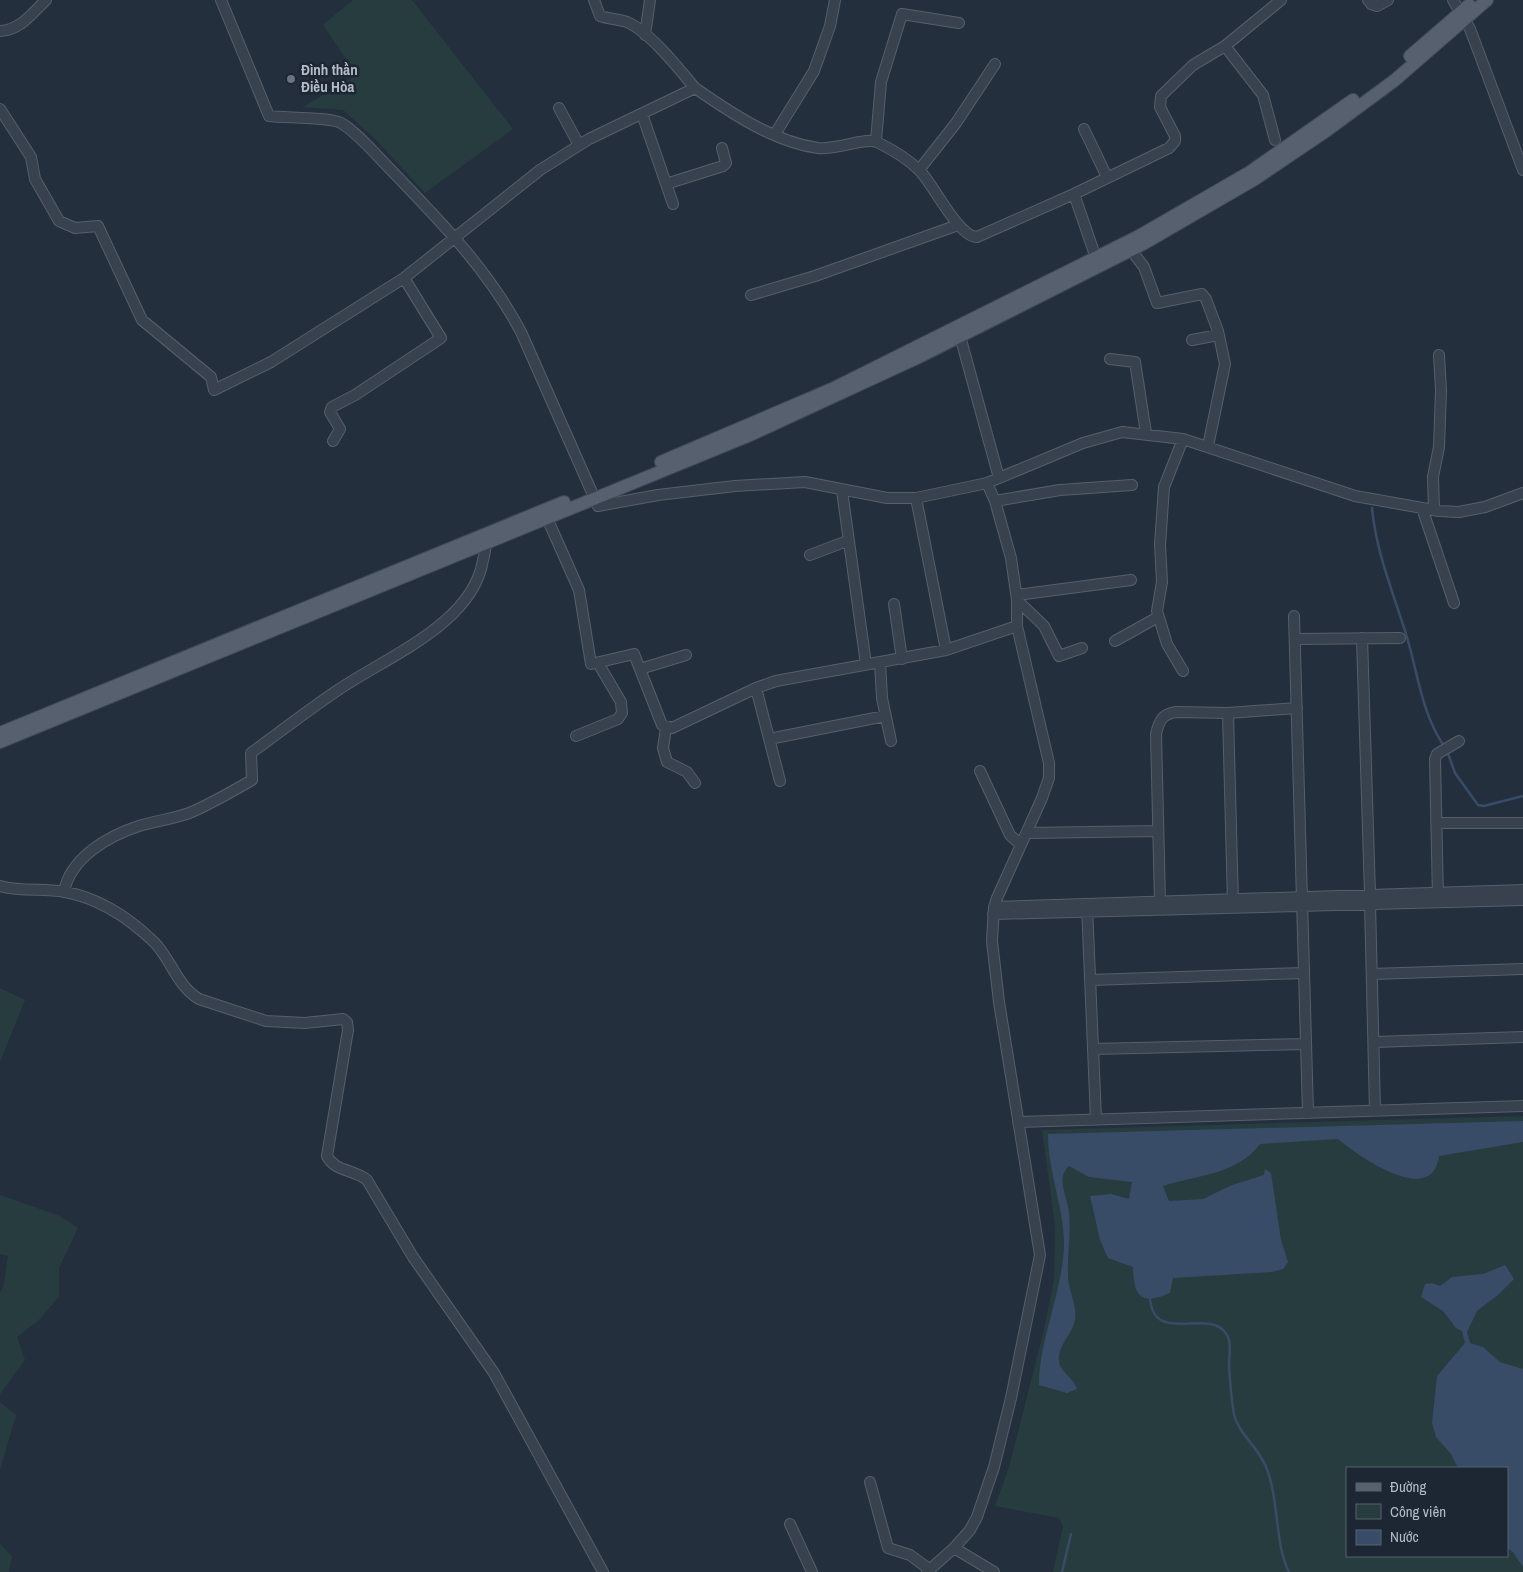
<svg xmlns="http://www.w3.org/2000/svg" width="1523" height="1572" viewBox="0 0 1523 1572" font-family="'Archivo Narrow',sans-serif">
	<rect width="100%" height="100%" fill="#242f3e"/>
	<path fill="#263c3f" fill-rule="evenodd" d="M353 0H412L513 129 425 193 375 139 343 110 303 107 357 75 323 25Z
		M0 988 25 1000 0 1062Z
		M1523 1116V1572H1053L1063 1526 1059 1518 995 1506 1009 1467 1043 1334 1054 1280 1055 1226 1042 1130ZM1347 1468H1507V1556H1347Z
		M0 1195 60 1216 78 1228 59 1268V1297L38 1321 17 1337 25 1360 0 1394V1293L4 1284 8 1256 0 1254Z
		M0 1402 16 1415 0 1470Z
		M0 1544 12 1556 9 1572H0Z"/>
	<path fill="#394c67" d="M1523 1121V1142L1439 1156C1432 1209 1357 1155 1338 1139L1260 1144C1237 1175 1196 1175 1163 1186L1169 1201 1203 1199 1232 1185 1264 1175 1265 1169 1271 1173 1281 1240 1288 1262 1283 1269 1272 1272 1173 1278 1170 1293C1140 1306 1134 1296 1133 1267L1108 1258 1100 1240 1090 1196 1111 1194 1129 1199 1132 1182 1089 1177 1069 1166C1055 1179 1068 1197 1069 1213 1071 1235 1067 1256 1068 1278 1069 1292 1077 1304 1075 1319 1073 1334 1057 1346 1059 1361 1060 1372 1074 1378 1077 1389L1067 1393 1039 1385C1039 1340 1062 1293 1064 1247 1065 1209 1048 1174 1048 1134Z
		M1505 1265 1514 1279 1498 1295 1477 1311 1467 1332 1470 1343 1483 1347 1500 1362 1523 1369V1567L1513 1552 1507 1548V1468H1458L1451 1454 1436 1437 1432 1423 1437 1376 1465 1343 1462 1331 1456 1328 1443 1311 1421 1297 1425 1284 1432 1283 1440 1286 1452 1277 1483 1274Z"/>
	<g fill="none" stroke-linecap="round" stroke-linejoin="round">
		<path stroke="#394c67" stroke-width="2.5" d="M1372 508C1376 552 1393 592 1406 634 1418 673 1421 712 1444 746
			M1447 751 1455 773 1478 805 1484 806 1523 796
			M1150 1299C1154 1346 1211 1306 1227 1335 1232 1344 1229 1355 1229 1365 1230 1381 1231 1398 1234 1414 1238 1434 1261 1449 1268 1472 1279 1503 1275 1545 1289 1572
			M1062 1572 1071 1534"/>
		<defs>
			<path id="minor" d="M221 0 269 116C284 118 330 117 341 123 357 132 377 156 391 170 439 220 488 269 521 332L598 506 658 495 735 486 805 482 887 498H916L987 483 1083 443 1122 432 1183 439 1355 496 1439 511 1459 512 1485 507 1523 493
				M594 0 600 16C609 19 618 19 627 22 649 31 680 70 695 88
				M1368 0 1371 4 1377 6 1388 0
				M1453 0 1470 29 1523 170
				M0 31C21 30 32 13 46 0
				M645 35 650 0
				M1225 46 1263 95 1275 140
				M559 108 579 145
				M0 109 31 157 35 179 59 221 75 228 98 226 142 320 211 377 214 390 271 362 404 278 540 170 589 139 695 88C731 113 774 142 818 148 836 150 866 137 877 142 891 149 908 159 919 170 933 183 958 237 977 237L1074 194 1169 148 1175 141V136L1160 107 1161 96 1193 65 1225 46 1281 0
				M642 114 673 204
				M1084 129 1107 177
				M775 134 814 71 830 26 835 0
				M876 141 881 82 902 14 959 23
				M919 170 956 123 995 64
				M666 184 723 166 726 163 722 148
				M1074 194 1096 258
				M1131 250 1144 267 1157 303 1202 294 1206 299 1218 331 1225 364 1208 446
				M751 295 815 276 958 225
				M960 336 999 478
				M1192 340 1218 335
				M1110 359 1135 362 1146 433
				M333 441 340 429 330 412 332 407 355 395 441 338 404 278
				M842 491 866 664
				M916 498 946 650
				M995 501 1060 490 1132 485
				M1422 508 1454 603
				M1434 510 1433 477 1439 447 1441 390 1439 355
				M542 514 547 518 579 590 591 664 634 654 662 725 672 728 756 688 776 681 946 650 1017 626
				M810 555 847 541
				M1017 595 1131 580
				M1017 600 1044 626 1059 656 1082 648
				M894 604 902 659
				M1294 616 1308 1113
				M1362 638 1370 894
				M1295 639 1400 638
				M1115 641 1158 617
				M880 662 882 698 891 741
				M640 669 686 655
				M1183 671 1167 644 1157 611 1162 582 1160 545 1164 487 1183 439
				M756 688 780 781
				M666 728 663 748 667 762 687 772 695 783
				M576 736 618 719 622 713 621 702 598 663
				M769 739 885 716
				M980 771 1010 835 1021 845
				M1437 823H1523
				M1028 833 1158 831
				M0 886C22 892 43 888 65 892 99 898 129 918 154 942 171 959 177 986 199 999L266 1021 305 1023 343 1019 347 1022 348 1030 327 1156C335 1172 354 1169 367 1180L413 1257 494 1373 603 1572
				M64 892C70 858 108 836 139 826 157 820 177 819 194 811 214 802 233 791 252 780L251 753C280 732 308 710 338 690 386 657 473 624 483 560 485 552 487 545 484 537
				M1438 898 1435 759 1437 754 1459 741
				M1160 901 1156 734C1159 721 1162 714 1176 712L1228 713
				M1370 903 1375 1111
				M1233 904 1228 713 1297 708
				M1087 906 1096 1119
				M994 907 1523 890
				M993 914 1523 900
				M1372 974 1523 969
				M1090 980 1304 973
				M1374 1042 1523 1037
				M1093 1049 1306 1044
				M1018 1122 1523 1106
				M870 1482 888 1548 910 1555 929 1569
				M790 1524 812 1572
				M954 1548 994 1572
				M927 1572 954 1548 970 1530 977 1517 994 1467 1011 1398 1040 1255 999 1002 992 941 994 907 997 898 1042 798 1049 778V763L1017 626V600L1011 558 995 501 987 483"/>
			<path id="major" d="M1410 56 1469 5
				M661 462 832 389 1139 236 1250 172 1353 100
				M0 733 564 502
				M0 742 750 435 919 357 1143 244 1255 179 1326 131 1395 80 1487 0"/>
		</defs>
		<use href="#minor" stroke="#565f6c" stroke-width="12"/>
		<use href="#major" stroke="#414a57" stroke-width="14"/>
		<use href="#minor" stroke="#38414e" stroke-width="10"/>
		<use href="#major" stroke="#56606e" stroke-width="12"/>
	</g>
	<circle fill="#6b7280" stroke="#1d2633" stroke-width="2" cx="291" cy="79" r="5"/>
	<g text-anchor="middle" stroke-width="5" stroke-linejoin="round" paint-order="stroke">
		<g font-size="15" font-weight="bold" fill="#b4bcc9" stroke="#1d2633" text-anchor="start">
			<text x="301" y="75">Đình thần<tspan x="301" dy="17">Điều Hòa</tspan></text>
		</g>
	</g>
	<rect x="1346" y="1467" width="162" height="90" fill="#1d2633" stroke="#59626f"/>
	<rect x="1356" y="1483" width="25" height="8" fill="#56606e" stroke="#59626f"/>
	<text x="1390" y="1492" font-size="15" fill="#b4bcc9">Đường</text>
	<rect x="1356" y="1504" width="25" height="15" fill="#263c3f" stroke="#59626f"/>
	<text x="1390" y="1517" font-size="15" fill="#b4bcc9">Công viên</text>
	<rect x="1356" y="1530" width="25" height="15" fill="#394c67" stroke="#59626f"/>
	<text x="1390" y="1542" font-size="15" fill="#b4bcc9">Nước</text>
</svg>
